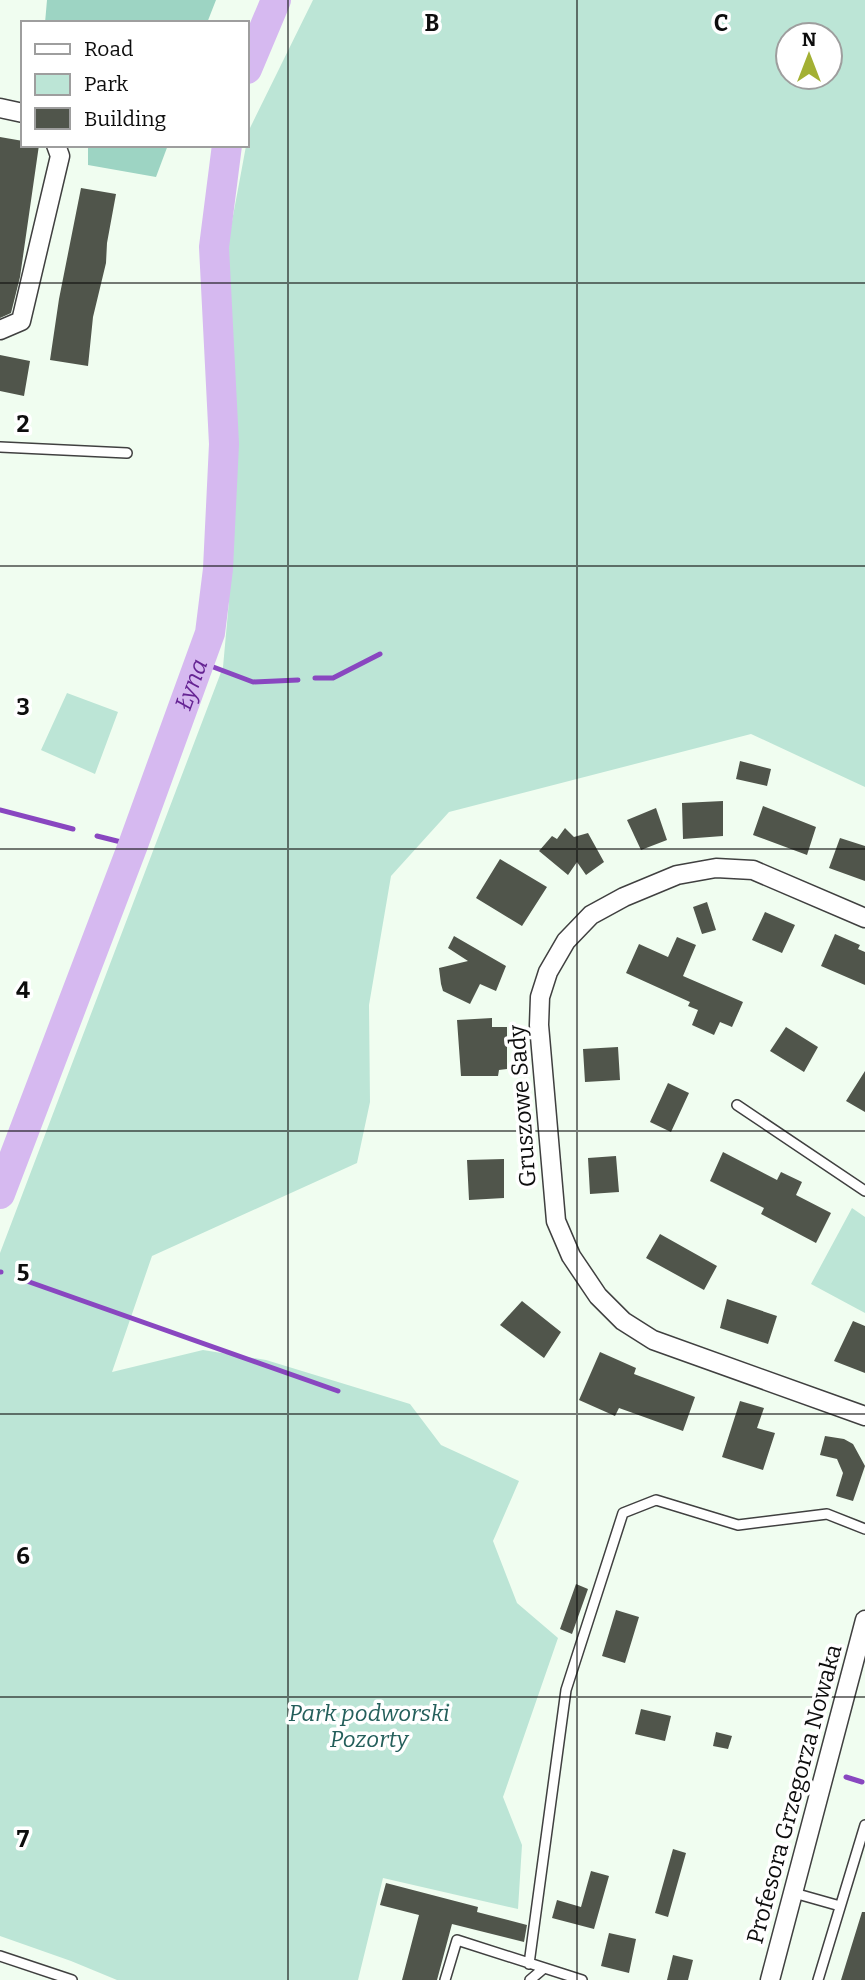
<svg xmlns="http://www.w3.org/2000/svg" width="865" height="1980" viewBox="0 0 865 1980" font-family="Bitter,serif">
	<rect width="100%" height="100%" fill="#f0fdf0"/>
	<path fill="#bce5d6" fill-rule="evenodd" d="M313 0H865V787L751 734 449 812 391 876 369 1005 370 1102 357 1163 152 1256 112 1372 203 1350 266 1360 410 1404 441 1445 519 1481 493 1541 517 1603 558 1638 503 1797 522 1845 518 1909 383 1878 358 1980H117L71 1961 0 1936V1253L223 667 229 601 225 259 249 130ZM788 35H830V77H788Z
		M67 693 118 712 95 774 41 750Z
		M852 1208 865 1217V1313L811 1284Z"/>
	<path fill="#9dd4c3" d="M47 0H216L207 23H45Z
		M88 145H168L156 177 88 165Z"/>
	<g fill="none" stroke-linecap="round" stroke-linejoin="round">
		<path stroke="#8947c0" stroke-width="5" d="M200 662 253 682 298 680
			M315 678H333L380 654
			M0 810 73 829
			M97 836 133 845
			M0 1272H1
			M21 1279 338 1391
			M846 1777 862 1782"/>
		<g stroke="#d6b9f0" stroke-width="30">
			<path d="M247 69 276 0"/>
			<path id="s1" d="M0 1194 133 845 210 633 218 569 224 444 214 247 227 145"/>
		</g>
	</g>
	<path fill="#50554b" d="M0 137 23 141V145H39L20 277 11 313 0 318Z
		M81 188 116 194 107 243 106 263 93 317 88 366 50 360 59 299Z
		M0 355 30 361 24 396 0 391Z
		M740 761 771 769 767 786 736 779Z
		M723 801V836L683 839 682 803Z
		M763 806 816 827 807 855 753 835Z
		M656 808 667 840 641 850 627 820Z
		M565 828 574 837 588 833 604 862 586 875 577 862 568 875 539 851 552 836 557 839Z
		M840 838 865 846V881L829 868Z
		M500 859 547 887 522 926 476 898Z
		M707 902 716 930 702 934 693 907Z
		M765 912 795 925 782 953 752 940Z
		M835 934 860 945 858 949 865 952V985L821 966Z
		M454 936 506 966 496 991 480 984 470 1004 443 991 441 984 439 968 468 961 448 948Z
		M677 937 696 945 683 976 743 1002 732 1027 720 1022 714 1035 692 1025 698 1010 688 1006 690 1002 626 973 639 944 668 957Z
		M492 1018V1027H507V1069L499 1070 498 1076H461L457 1020Z
		M786 1027 818 1047 804 1072 770 1051Z
		M618 1047 620 1080 585 1082 583 1049Z
		M865 1071V1112L846 1101Z
		M668 1083 689 1093 671 1132 650 1122Z
		M723 1152 777 1180 781 1172 802 1182 796 1195 831 1213 816 1243 761 1214 764 1208 710 1181Z
		M616 1156 619 1192 590 1194 588 1158Z
		M504 1159V1198L469 1200 467 1160Z
		M660 1234 717 1266 704 1290 646 1258Z
		M727 1299 777 1316 768 1344 720 1328Z
		M522 1301 561 1332 544 1358 500 1325Z
		M853 1321 865 1326V1373L834 1361Z
		M600 1352 636 1368 634 1374 695 1397 683 1431 619 1408 615 1416 579 1400Z
		M740 1401 764 1408 757 1428 775 1433 763 1470 722 1457Z
		M825 1436 844 1439 853 1444 865 1466 853 1501 836 1496 843 1473 837 1459 820 1455Z
		M576 1584 588 1589 572 1634 560 1629Z
		M616 1610 639 1617 625 1663 602 1656Z
		M641 1709 671 1716 665 1741 635 1734Z
		M716 1732 732 1736 728 1749 713 1746Z
		M673 1849 686 1853 668 1917 655 1913Z
		M591 1871 609 1876 594 1929 552 1918 557 1900 581 1907Z
		M386 1883 478 1907 477 1912 527 1925 524 1942 452 1924 437 1980H402L419 1915 380 1905Z
		M862 1912H865V1980H841Z
		M609 1933 636 1939 629 1973 601 1966Z
		M673 1955 693 1960 688 1980H667Z"/>
	<g fill="none" stroke-linecap="round" stroke-linejoin="round">
		<defs>
			<path id="lane" d="M0 447 127 453
				M737 1105 865 1191
				M794 1893 840 1906
				M0 1956 72 1980
				M529 1964 566 1690 623 1513 656 1500 738 1525 827 1514 865 1529
				M445 1980 457 1940 582 1980
				M530 1980 543 1969
				M818 1980 865 1825"/>
			<path id="street" d="M0 108 23 113
				M0 330 21 321 60 156 56 145
				M865 918 753 870 716 868 677 875 624 897 591 915 566 941 548 972 540 997 539 1025 556 1221 571 1256 598 1296 623 1321 653 1340 865 1416
				M770 1980 865 1620"/>
		</defs>
		<use href="#lane" stroke="#404040" stroke-width="12"/>
		<use href="#street" stroke="#404040" stroke-width="21"/>
		<use href="#lane" stroke="#fff" stroke-width="9"/>
		<use href="#street" stroke="#fff" stroke-width="18"/>
	</g>
	<path fill="none" stroke="#0d0d0d" stroke-width="2" stroke-opacity="0.55" d="M288 0V1980M577 0V1980M0 283H865M0 566H865M0 849H865M0 1131H865M0 1414H865M0 1697H865"/>
	<g text-anchor="middle" stroke-width="7" stroke-linejoin="round" paint-order="stroke">
		<g font-size="23" fill="#0d0d0d" stroke="#fff">
			<text transform="translate(522 1106) rotate(-94)" y="8">Gruszowe Sady</text>
			<text transform="translate(794 1794) rotate(-75)" y="8">Profesora Grzegorza Nowaka</text>
		</g>
		<g font-size="23" font-style="italic" fill="#245f5b" stroke="#fff">
			<text x="369" y="1721">Park podworski<tspan x="369" dy="26">Pozorty</tspan></text>
		</g>
		<g font-size="24" font-style="italic" fill="#652393" stroke="#fff">
			<text dy="8" stroke="none"><textPath href="#s1" startOffset="544">Łyna</textPath></text>
		</g>
	</g>
	<g font-size="23" text-anchor="middle" font-weight="bold" fill="#0d0d0d" stroke="#fff" stroke-width="7" stroke-linejoin="round" paint-order="stroke">
		<text x="432" y="31">B</text>
		<text x="721" y="31">C</text>
		<text x="23" y="432">2</text>
		<text x="23" y="715">3</text>
		<text x="23" y="998">4</text>
		<text x="23" y="1281">5</text>
		<text x="23" y="1564">6</text>
		<text x="23" y="1847">7</text>
	</g>
	<rect x="21" y="21" width="228" height="126" fill="#ffffff" stroke="#9e9e9e" stroke-width="2"/>
	<rect x="35" y="44" width="35" height="10" fill="#ffffff" stroke="#9e9e9e" stroke-width="2"/>
	<text x="84" y="56" font-size="21" fill="#0d0d0d">Road</text>
	<rect x="35" y="74" width="35" height="21" fill="#bce5d6" stroke="#9e9e9e" stroke-width="2"/>
	<text x="84" y="91" font-size="21" fill="#0d0d0d">Park</text>
	<rect x="35" y="108" width="35" height="21" fill="#50554b" stroke="#9e9e9e" stroke-width="2"/>
	<text x="84" y="126" font-size="21" fill="#0d0d0d">Building</text>
	<g transform="translate(809 56)"><circle r="33" fill="#ffffff" stroke="#9e9e9e" stroke-width="2"/>
	<path d="M0-5L12 26L0 18L-12 26Z" fill="#a3b033"/>
	<text y="-10" font-size="19" font-weight="bold" text-anchor="middle" fill="#0d0d0d">N</text>
	</g>
</svg>
